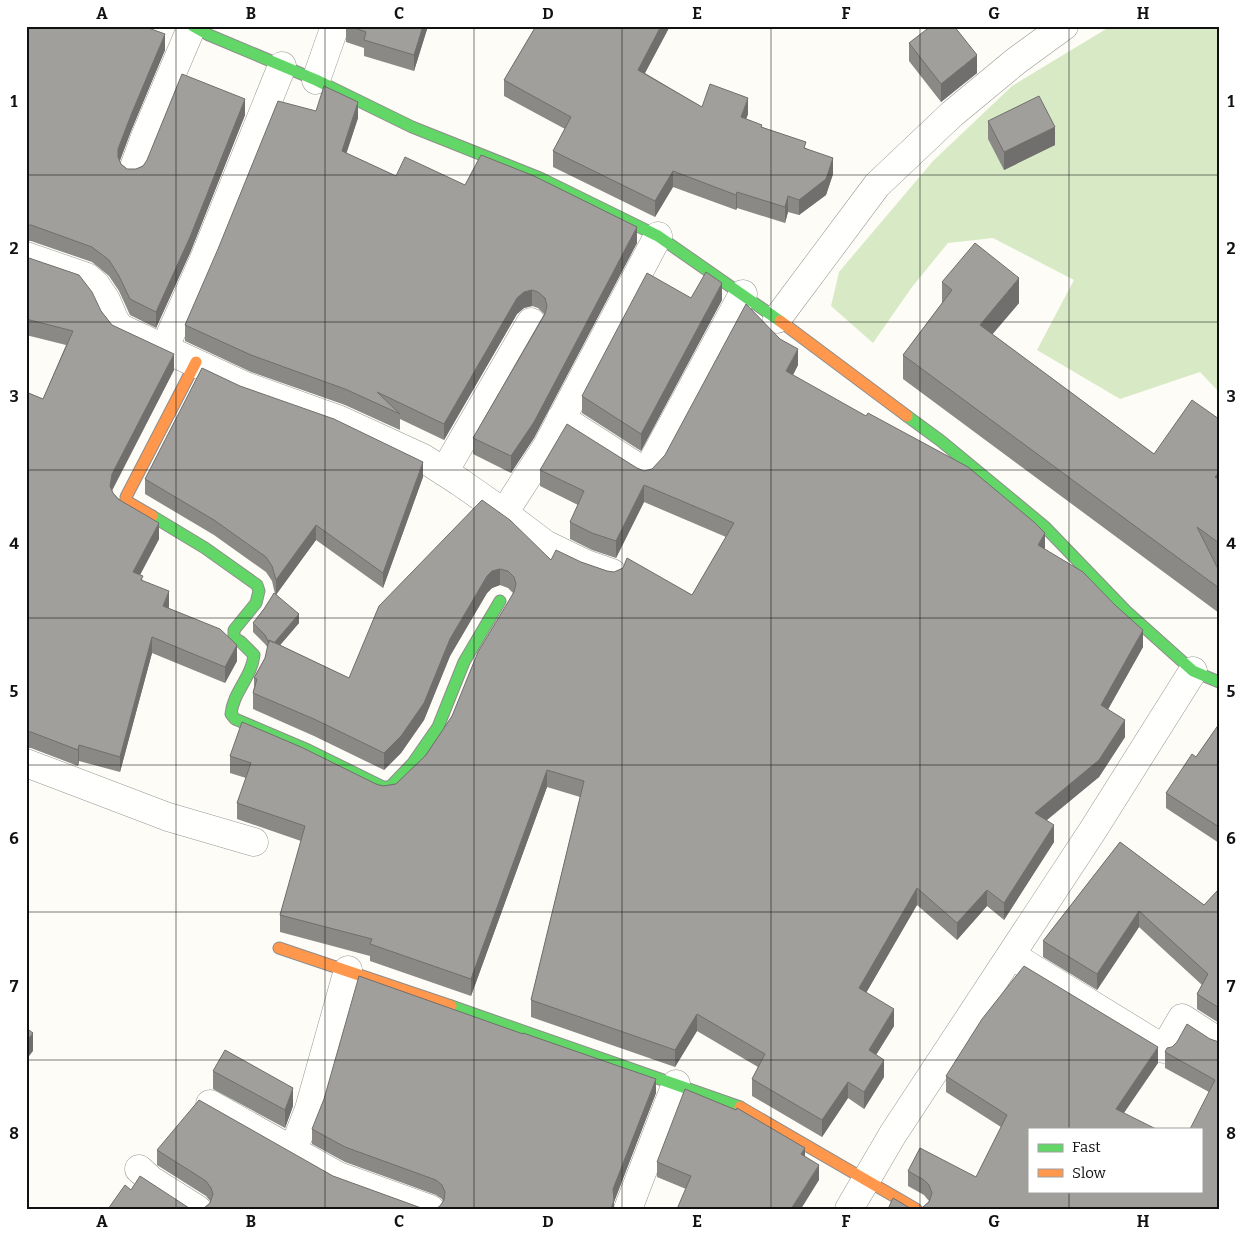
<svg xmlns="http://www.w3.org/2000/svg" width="1245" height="1235" viewBox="0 0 1245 1235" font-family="Bitter,serif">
	<rect width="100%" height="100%" fill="#fdfcf7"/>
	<path fill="#d8eac5" d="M1111 26H1219V392L1200 372 1120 399 1037 350 1074 280 993 238 948 243 912 287 873 343 831 306 839 272 933 161 1012 86Z"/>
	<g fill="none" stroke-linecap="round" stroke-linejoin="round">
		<defs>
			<path id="street" d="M316 80 335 26
				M133 170 145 137 192 26
				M26 256 87 277 96 285 106 300 114 319 119 327 133 334 245 386 340 420 423 458 460 482 504 513
				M777 319 877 185 952 114 1016 61 1064 26
				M164 349 204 259 282 66
				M561 418 645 472 651 464 743 294
				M444 472 531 322
				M612 573 586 564 545 544 504 513 547 446 658 236
				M26 763 168 817 254 842
				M1011 955 1164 1049 1182 1018 1219 1042
				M210 1104 338 1176 430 1209
				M293 1150 309 1109 348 970
				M139 1169 151 1180 197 1209
				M628 1209 676 1084
				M849 1209 893 1134 1093 830 1193 671"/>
			<path id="fast" d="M193 26 209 35 316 80 412 127 540 178 658 236 780 321
				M907 416 941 441 1045 527 1126 611 1193 671 1219 682
				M152 516 205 548 257 585 259 591 256 603 234 630V638L241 642 254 655C252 677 233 692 231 714L235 719 308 750 383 787H390L413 763 438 727 464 662 500 601
				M451 1006 740 1107"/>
			<path id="slow" d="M780 321 907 416
				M152 516 126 501V497L196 362
				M279 948 451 1006
				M740 1107 916 1209"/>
		</defs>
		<use href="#street" stroke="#979795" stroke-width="29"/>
		<use href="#fast" stroke="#8e8d8b" stroke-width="13"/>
		<use href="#slow" stroke="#8e8d8b" stroke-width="13"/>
		<use href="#street" stroke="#fffffe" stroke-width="28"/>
		<use href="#fast" stroke="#63d668" stroke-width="11"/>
		<use href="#slow" stroke="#ff974d" stroke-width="11"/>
	</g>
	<path fill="#8a8986" d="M26 26 165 50 131 131 120 161 121 164 127 169H136L245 115 190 253 156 328 130 315 119 291 109 276 92 262 31 241H26Z
		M346 26H428L414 71 364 56V48L346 42Z
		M536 26H670L645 73 702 107 748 114 746 119 806 148 833 174 826 195 799 215 788 212 785 223 737 208 736 210 673 187 655 217 553 167V151L565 129 504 96V80Z
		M909 43 977 73 941 102 909 61Z
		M316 111 358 118 346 153 396 176 465 185 637 243 534 438 511 473 473 454V438L544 314 538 308 532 306 524 308 517 314 444 440 400 419V430L345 405 251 372 185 341V325Z
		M988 121 1055 145 1004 170 988 139Z
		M26 257 101 311 112 325 174 370 112 491 113 493 159 539 140 575 143 581 169 607 168 608 237 661 225 683 152 653 120 772 79 761 78 766 31 748H26V392L43 399 66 345 26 335Z
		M942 282 1019 303 992 334 1154 454 1219 419V567L1216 565 1219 571V613L903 379V355L942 303Z
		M722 300 641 451 582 413V396Z
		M798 365 793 375 1045 550 1143 647 1108 709 1125 737 1099 777 1046 820 1054 842 1004 920 987 906 957 940 917 905 866 993 894 1026 876 1055 884 1077 864 1109 848 1098 822 1137 752 1096V1079L758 1067 697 1031 675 1067 531 1017V1000L580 797 547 787 471 996 370 961V956L280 932V915L301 841 237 819V803L246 778 230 773V756L383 786 396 784 426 755 452 716 513 593 508 588 500 585 492 588 487 593 450 656 424 720 401 753 384 770 314 736 253 709V693L254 687V678L265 658 268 648 265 644 253 632V623L275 594 272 581 266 572 214 535 145 494V479L423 477 383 588 316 540 276 594 299 623 280 645 349 678 482 500 551 560 581 562 607 571 692 595 726 537 644 502 616 558 592 550 570 539V522L578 505 540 486V470L637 468 644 471 652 469Z
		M1219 724V843L1166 808V793L1196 757Z
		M1120 842 1204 905 1219 889V1023L1197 1009V994L1202 985 1139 927 1097 990 1043 957V941Z
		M1210 1039 1218 1042 1219 1209 923 1207 929 1201 924 1195 908 1186V1171L976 1177 1001 1127 946 1092V1076L1158 1063 1124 1113 1201 1191 1209 1092 1165 1068V1052Z
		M213 1071 293 1106 285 1128 213 1089Z
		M656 1093 614 1202V1209L440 1206 443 1202 442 1199 436 1195 345 1162 312 1144V1129Z
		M157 1150 333 1176 204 1208 210 1203V1201L206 1196 157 1165Z
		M805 1157 819 1180 686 1189 657 1177V1162Z"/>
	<path fill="#716f6d" d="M423 26H428L414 71V55Z
		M661 26H670L638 86V70Z
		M165 34V50L131 131 118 165V149L131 115Z
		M977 55V73L941 102V84Z
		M748 98V114L741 133V117Z
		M245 99V115L190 253 156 328V312Z
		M358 102V118L342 167V151Z
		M1055 127V145L1004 170V152Z
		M833 158V174L826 195 799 215V200Z
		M673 171V187L655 217V201Z
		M737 192V208L736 210V195Z
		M788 196V212L785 223V207Z
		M637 227V243L534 438 511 473V456Z
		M1019 278V303L980 349V325Z
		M722 283V300L641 451V434Z
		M532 290V306L524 308 517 314 444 440V424L517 298 524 292Z
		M798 349V365L786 388V371Z
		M174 354V370L112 490 110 501V486L112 474Z
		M423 462V477L383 588V573Z
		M1219 472V496L1215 477Z
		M644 485V502L616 558V541Z
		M159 523V539L133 588V572Z
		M316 525V540L276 595V580Z
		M1045 533V550L1038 545Z
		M500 569V585L492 588 487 593 450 656 424 720 401 753 384 770V753L450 639 487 576 492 571Z
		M169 591V607L163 622V606Z
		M299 614V623L270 657V648Z
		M1143 630V647L1101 722V705Z
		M152 637V653L120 772V757Z
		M237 645V661L225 683V667Z
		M1125 720V737L1099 777 1035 830V813Z
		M79 745V761L78 766V750Z
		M547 770V787L471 996V979Z
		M1054 825V842L1004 920V903Z
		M917 888V905L859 1005V988Z
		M987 890V906L957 940V923Z
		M1139 911V927L1097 990V974Z
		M894 1009V1026L869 1066V1050Z
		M697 1014V1031L675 1067V1050Z
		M33 1033V1051L26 1060V1042Z
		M1158 1047V1063L1116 1124V1109Z
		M884 1060V1077L864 1109V1092Z
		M656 1079V1093L614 1202V1209H611L613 1189Z
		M848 1082V1098L822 1137V1120Z
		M293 1088V1106L285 1128V1110Z
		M805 1148V1163L801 1154Z
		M819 1165V1180L801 1209H791Z"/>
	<path fill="#a19f9c" stroke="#716f6d" d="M26 26H143L165 34 131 115 118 149V157L121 164 127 169H136L143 166 147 160 182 74 245 99 190 237 156 312 130 299 119 276 109 260 92 247 31 225H26Z
		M349 26H423L414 55 364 40 366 32Z
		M536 26H661L638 70 702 107 710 84 748 98 741 117 762 125 761 127 806 142 804 148 833 158 826 179 799 200 788 196 785 207 737 192 736 195 673 171 655 201 553 151 571 117 504 80Z
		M931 26H954L977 55 941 84 909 43Z
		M324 86 358 102 342 151 396 176 405 157 465 185 481 155 534 176 637 227 534 422 511 456 473 438 545 314 547 306 545 298 538 292 532 290 524 292 517 298 444 424 377 392 400 414 345 389 251 355 185 325 218 249 278 101 316 111Z
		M1039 96 1055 127 1004 152 988 121Z
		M975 243 1019 278 980 325 1154 454 1192 400 1219 419V472L1215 477 1219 480V543L1197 527 1219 571V588L903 355 952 290 942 282Z
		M26 257 79 275 92 292 101 311 112 325 174 354 112 474 110 486 113 493 118 499 159 523 133 572 143 576 141 580 169 591 163 606 220 629 237 645 225 667 152 637 120 757 79 745 78 750 31 732H26V392L43 399 73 331 26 319Z
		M706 272 722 283 641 434 582 396 647 273 691 298Z
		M746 304 780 339 798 349 786 371 866 416 868 413 968 467 1034 522 1045 533 1038 545 1083 572 1115 605 1143 630 1101 705 1125 720 1099 760 1035 813 1054 825 1004 903 987 890 957 923 917 888 859 988 894 1009 869 1050 884 1060 864 1092 848 1082 822 1120 752 1079 765 1054 697 1014 675 1050 531 1000 584 781 547 770 471 979 370 944 372 939 280 915 305 826 237 803 251 763 230 756 242 722 301 747 376 784 383 786 396 784 426 755 452 716 478 652 514 592 516 584 514 577 508 571 500 569 492 571 487 576 450 639 424 703 401 736 384 753 314 719 253 693 257 679 254 678 265 658 269 640 349 678 379 606 482 500 510 520 551 560 556 550 581 562 607 571 614 572 623 568 627 558 692 595 734 523 644 485 616 541 592 533 570 522 584 491 540 470 567 424 637 468 644 471 652 469 665 455Z
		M202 368 240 386 334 419 423 462 383 573 316 525 276 580 272 566 266 557 214 520 145 479Z
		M274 593 299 614 274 643 269 640V643L265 635 253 623 264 609Z
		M1219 724V827L1166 793 1192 754 1196 757Z
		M1120 842 1204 905 1219 889V1008L1197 994 1208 974 1139 911 1097 974 1043 941Z
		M1024 966 1158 1047 1116 1109 1156 1129H1029V1191H1201V1129H1190L1215 1080 1165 1052 1167 1048 1172 1047 1177 1042 1187 1024 1210 1039 1219 1042V1209H916L923 1207 929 1202 932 1193 929 1185 924 1180 908 1171 920 1148 976 1177 1007 1115 946 1076 982 1019Z
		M359 976 523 1034V1033L656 1079 613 1189 614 1200 611 1209H435L440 1206 444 1200 445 1192 442 1185 436 1180 345 1147 312 1129 324 1099Z
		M26 1028 33 1033 26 1042Z
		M225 1050 293 1088 285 1110 213 1071Z
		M685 1089 736 1110 737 1108 805 1148 801 1154 819 1165 791 1209H677L691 1176 657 1162Z
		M199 1100 333 1176 424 1209H202L204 1208 210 1203 213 1194 211 1188 206 1181 157 1150Z
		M140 1176 189 1208 192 1209H108L125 1185 131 1190Z
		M893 1198 908 1207 915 1209H888Z"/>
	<path fill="none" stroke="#111" stroke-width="1" stroke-opacity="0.55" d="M176 26V1209M325 26V1209M474 26V1209M622 26V1209M771 26V1209M920 26V1209M1069 26V1129M26 175H1219M26 322H1219M26 470H1219M26 618H1219M26 765H1219M26 912H1219M26 1060H1219M1069 1191V1209"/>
	<rect width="1245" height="1235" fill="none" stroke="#ffffff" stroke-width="55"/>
	<rect x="1028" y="1128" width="175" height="65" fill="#ffffff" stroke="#a0a0a0"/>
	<rect x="1038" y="1144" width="25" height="8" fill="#63d668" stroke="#a0a0a0"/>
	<text x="1072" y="1152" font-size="15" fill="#111111">Fast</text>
	<rect x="1038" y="1169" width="25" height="8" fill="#ff974d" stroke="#a0a0a0"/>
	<text x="1072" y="1178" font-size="15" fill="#111111">Slow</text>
	<rect x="28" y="28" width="1190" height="1180" fill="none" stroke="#111" stroke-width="2"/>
	<g font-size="16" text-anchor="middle" font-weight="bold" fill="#111">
		<text x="102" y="19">A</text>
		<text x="251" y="19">B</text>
		<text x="399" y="19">C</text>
		<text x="548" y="19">D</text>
		<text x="697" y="19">E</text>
		<text x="846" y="19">F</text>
		<text x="994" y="19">G</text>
		<text x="1143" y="19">H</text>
		<text x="14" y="107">1</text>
		<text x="1231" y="107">1</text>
		<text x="14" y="254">2</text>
		<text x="1231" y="254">2</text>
		<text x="14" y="402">3</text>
		<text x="1231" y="402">3</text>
		<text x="14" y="549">4</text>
		<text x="1231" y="549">4</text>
		<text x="14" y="697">5</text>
		<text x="1231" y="697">5</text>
		<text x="14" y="844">6</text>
		<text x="1231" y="844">6</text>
		<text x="14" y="992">7</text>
		<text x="1231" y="992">7</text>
		<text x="14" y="1139">8</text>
		<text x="1231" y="1139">8</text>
		<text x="102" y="1227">A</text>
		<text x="251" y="1227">B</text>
		<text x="399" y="1227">C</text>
		<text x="548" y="1227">D</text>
		<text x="697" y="1227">E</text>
		<text x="846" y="1227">F</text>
		<text x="994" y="1227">G</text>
		<text x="1143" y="1227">H</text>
	</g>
</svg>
